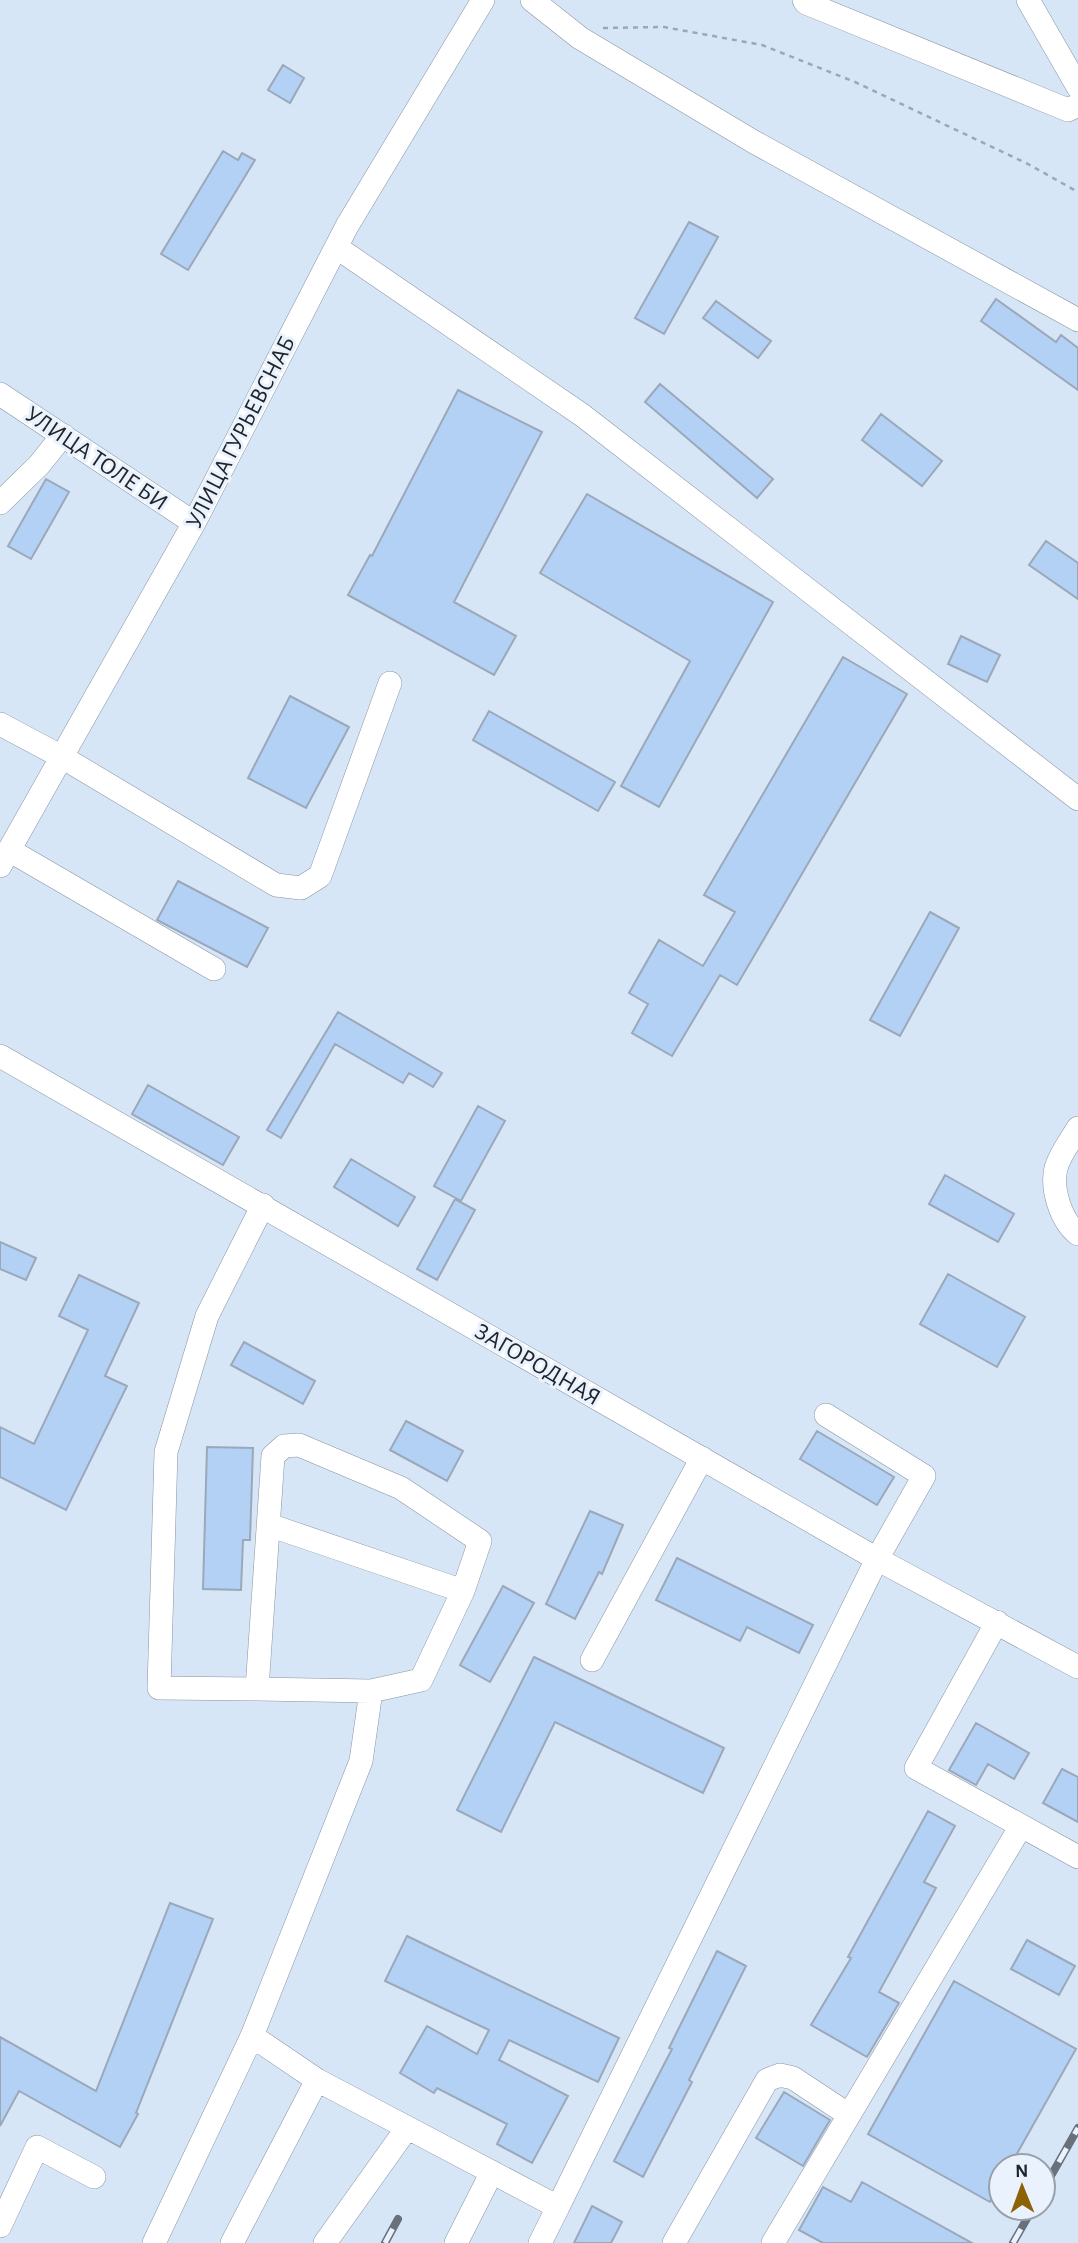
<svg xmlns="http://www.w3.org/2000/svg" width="1078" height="2243" viewBox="0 0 1078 2243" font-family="'Alegreya Sans',sans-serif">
	<rect width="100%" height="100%" fill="#d7e6f7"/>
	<path fill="#b2d1f5" stroke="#9ba8b9" stroke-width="2" d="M283 65 304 78 290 103 268 90Z
		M223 151 238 160 242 153 255 160 188 270 161 254Z
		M689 222 718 237 664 334 635 318Z
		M996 299 1056 342 1061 335 1078 348V390L981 321Z
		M716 301 771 341 758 358 703 318Z
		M660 384 773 479 757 498 645 402Z
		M458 390 542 432 454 602 516 636 494 675 348 595 370 555 372 556Z
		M881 414 942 461 922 486 862 440Z
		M46 479 69 492 31 559 8 546Z
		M587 494 773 602 659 807 621 786 690 661 540 573Z
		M1046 541 1078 563V599L1029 565Z
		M961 636 1000 655 987 682 948 664Z
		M843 657 907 694 737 985 720 975 672 1056 632 1033 648 1004 629 993 659 940 703 966 735 912 704 895Z
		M290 696 349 727 306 808 248 778Z
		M489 711 615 782 598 811 473 740Z
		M178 881 268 928 247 967 157 920Z
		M930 912 959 928 900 1036 870 1020Z
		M338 1012 442 1073 433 1087 409 1073 403 1083 335 1044 281 1138 267 1130Z
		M148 1085 239 1137 223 1165 132 1114Z
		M478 1106 505 1121 461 1201 434 1186Z
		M351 1159 415 1197 398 1226 334 1187Z
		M945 1175 1014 1214 998 1242 929 1204Z
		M455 1199 475 1210 437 1280 417 1269Z
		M0 1242 36 1258 26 1280 0 1269Z
		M948 1274 1025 1317 997 1367 920 1324Z
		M79 1275 139 1303 105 1376 127 1386 66 1510 0 1477V1427L34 1444 88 1330 59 1316Z
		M244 1342 315 1381 303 1404 231 1365Z
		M406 1421 463 1451 447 1481 390 1450Z
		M817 1431 894 1477 877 1505 800 1459Z
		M207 1447 253 1448 250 1540H243L241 1590 203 1589Z
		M590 1511 623 1525 602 1574 599 1572 575 1619 546 1604Z
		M677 1558 813 1625 799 1653 747 1627 740 1641 656 1600Z
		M503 1586 534 1603 490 1682 460 1665Z
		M534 1657 724 1748 703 1793 555 1722 501 1832 457 1810Z
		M976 1723 1029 1753 1014 1779 988 1764 976 1785 949 1770Z
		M1062 1769 1078 1777V1822L1043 1803Z
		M928 1811 955 1826 924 1882 936 1888 879 1992 899 2003 867 2057 811 2025 851 1958 848 1957Z
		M170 1903 213 1919 136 2113 138 2114 120 2147 19 2091 0 2126V2037L96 2091Z
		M407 1936 619 2038 598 2082 509 2040 499 2060 568 2096 532 2163 497 2144 507 2124 437 2088 434 2093 400 2073 427 2026 477 2054 489 2030 385 1981Z
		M1027 1940 1075 1966 1059 1995 1011 1969Z
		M717 1951 746 1966 689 2080 692 2082 643 2177 614 2161 672 2049 669 2048Z
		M954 1981 1076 2049 1010 2166H1001V2181L990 2202 868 2134Z
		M784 2092 830 2120 803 2166 756 2138Z
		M862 2182 972 2243H823L799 2230 823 2187 851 2202Z
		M592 2206 622 2222 611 2243H574Z"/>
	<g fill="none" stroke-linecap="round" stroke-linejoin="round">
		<defs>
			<path id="minor" d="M532 0 580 38 754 142 1078 320
				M804 0 806 3 1068 110 1078 105
				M1028 0 1078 87
				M336 247 582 415 1078 799
				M0 394 194 523
				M0 503 39 465 63 435
				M0 724 62 757 276 885 301 888 320 876 390 683
				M9 850 214 969
				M0 866 194 523 347 226 483 0
				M0 1056 877 1559 1078 1667
				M1078 1128C1071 1140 1060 1154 1056 1168 1051 1189 1061 1221 1078 1234
				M269 1525 463 1591
				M997 1622 916 1768 1078 1857
				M592 1660 702 1458
				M257 1689 371 1691 421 1680 463 1591 480 1541 401 1488 299 1445 284 1446 273 1456 257 1689 159 1688 166 1452 207 1316 263 1205
				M317 2080 558 2207 877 1559 924 1476 826 1415
				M0 2226 37 2147 94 2177
				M154 2243 252 2036 361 1761 371 1691
				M232 2243 317 2080 252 2036
				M325 2243 407 2128
				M456 2243 492 2172
				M540 2243 558 2207
				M674 2243 767 2080 780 2075 793 2078 849 2115
				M773 2243 1021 1826"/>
		</defs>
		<use href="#minor" stroke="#8794a3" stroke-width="24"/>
		<path stroke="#9ba7b4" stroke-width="2.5" stroke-dasharray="5 5" stroke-linecap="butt" d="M603 28 664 27 762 45 855 82 1028 164 1078 192"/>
		<use href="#minor" stroke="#fff" stroke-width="23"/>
		<defs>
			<path id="rail" d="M1043 2190 1078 2128
				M385 2243 398 2219
				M1013 2243 1033 2208"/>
		</defs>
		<use href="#rail" stroke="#68717b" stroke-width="8"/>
		<use href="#rail" stroke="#eaf2fd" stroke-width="5" stroke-dasharray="16" stroke-linecap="butt"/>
	</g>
	<g text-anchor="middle" stroke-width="6" stroke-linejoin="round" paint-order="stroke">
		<g font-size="24" fill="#1f242a" stroke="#eaf2fd">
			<text transform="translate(240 432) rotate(-63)" y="8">УЛИЦА ГУРЬЕВСНАБ</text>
			<text transform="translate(97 458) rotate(34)" y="8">УЛИЦА ТОЛЕ БИ</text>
			<text transform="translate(538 1364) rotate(30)" y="8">ЗАГОРОДНАЯ</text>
		</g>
	</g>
	<g transform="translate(1022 2187) rotate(359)"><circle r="33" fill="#eaf2fd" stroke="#99a0a9" stroke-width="2"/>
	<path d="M0-5L12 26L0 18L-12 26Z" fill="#8c6205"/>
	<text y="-10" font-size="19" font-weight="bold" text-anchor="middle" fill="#1f242a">N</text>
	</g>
</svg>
